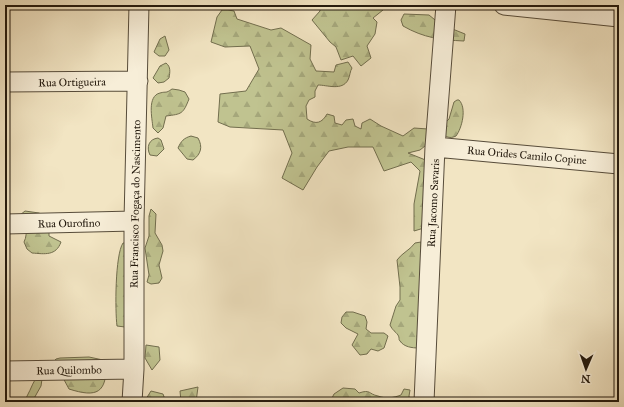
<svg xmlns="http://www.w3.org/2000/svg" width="624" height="407" viewBox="0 0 624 407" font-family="'IM FELL Great Primer',serif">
	<defs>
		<pattern id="forest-firs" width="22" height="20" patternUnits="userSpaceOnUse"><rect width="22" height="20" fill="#c0c390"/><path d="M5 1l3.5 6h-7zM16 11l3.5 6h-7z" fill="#a5a77b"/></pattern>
	</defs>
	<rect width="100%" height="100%" fill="#f2e5c3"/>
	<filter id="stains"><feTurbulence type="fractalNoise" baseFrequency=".005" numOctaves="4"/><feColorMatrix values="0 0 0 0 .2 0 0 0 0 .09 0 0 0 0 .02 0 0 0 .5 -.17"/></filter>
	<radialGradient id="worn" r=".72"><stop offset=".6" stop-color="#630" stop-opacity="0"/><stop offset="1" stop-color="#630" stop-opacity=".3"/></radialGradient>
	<path fill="url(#forest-firs)" stroke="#726e4e" d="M320 5H380L383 10 373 18 377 22 375 34 367 46 371 58 361 66 353 56 341 60 336 47 330 42 312 20 320 11Z
		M222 10H228L234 11 237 19 271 30 281 28 311 45 310 59 316 71 334 72 336 65 348 62 352 68C350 71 350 76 348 80 342 91 327 85 318 85L315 91V97L309 100 306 106 307 119C316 125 322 123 327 114L334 116 335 123 342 125 346 120 353 119 355 126 361 129 362 123 370 119 381 126 403 136 414 128 428 129 430 142 420 150 408 153 433 163 434 225 414 231V204L420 171 411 162 384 171 373 147H348L329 151 317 167 303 190 282 178 292 153 283 130 230 127 218 122 220 94 246 91 259 69 250 46 225 47 211 42 217 17Z
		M404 14 429 15 440 24 465 34 464 41C441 40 424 38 403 26L401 20Z
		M165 36 169 50 165 56H159L154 52 160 39Z
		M166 63C171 67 170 72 169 78L164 82 158 83 153 78 160 66Z
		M172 89 179 90 185 92 189 99C183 114 182 114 166 116L163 128 158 133 153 128C152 118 147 96 160 93 167 91 165 94 172 89Z
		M457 100H459C467 108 462 128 456 136 450 139 446 137 441 133V127L449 119 454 102Z
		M191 136 198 138C203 147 201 154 193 160L187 159 178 148C181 141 184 138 191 136Z
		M158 138 161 140 164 149 157 156 150 155C146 147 149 139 158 138Z
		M151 209 156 214 155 233 162 245 163 251 159 265 162 278 159 283 151 284 147 282 149 275 145 248 149 236V216Z
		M25 211 39 213 45 216 49 228V236L61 242C56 256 45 254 32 253L27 249 24 242C29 232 24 224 20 215Z
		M421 242 423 269 420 274 423 280 420 330 417 336 420 342 419 348C412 348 404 347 400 341 398 339 400 338 398 335 395 331 393 331 390 325L396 306 400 300V287L397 260C402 253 410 250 415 243Z
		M123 243H126L125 327 117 326C115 311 115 255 123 243Z
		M346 312H353L365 316 367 322 366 329 371 333H384L388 336 384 348 378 351 371 349 367 354 360 355 352 345 358 334 346 328 341 323 342 317Z
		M146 345 159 347 160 360 152 370 145 358Z
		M89 357 103 360 106 363C107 393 97 398 69 389L54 361 56 359 60 358Z
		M36 378 42 379 41 386 32 402H23C29 395 31 386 36 378Z
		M198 387 196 402H181L180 391Z
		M343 388 355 389 359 393C371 389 368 394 378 396 386 399 393 398 401 395L404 389 410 390 409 396 410 402H331V400L334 394Z
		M151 391 163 394 166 402H144Z"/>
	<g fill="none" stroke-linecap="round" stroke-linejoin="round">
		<defs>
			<path id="minor" d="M504 5 619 17
				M5 82 138 81
				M435 147 619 164
				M5 224 134 221
				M5 371 134 369
				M132 402 134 369V221L139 5
				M424 402 435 147 446 5"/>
		</defs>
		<use href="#minor" stroke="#574c3a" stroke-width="21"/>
		<use href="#minor" stroke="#f7eed8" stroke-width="19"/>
	</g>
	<g text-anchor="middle" stroke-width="3.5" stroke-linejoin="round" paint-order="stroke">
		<g font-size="11" fill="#23190d" stroke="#f7eed8">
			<text transform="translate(72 82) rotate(-1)" y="4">Rua Ortigueira</text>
			<text transform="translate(527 155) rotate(5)" y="4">Rua Orides Camilo Copine</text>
			<text transform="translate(433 203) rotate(-87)" y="4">Rua Jacomo Savaris</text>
			<text transform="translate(135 204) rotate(-89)" y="4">Rua Francisco Fogaça do Nascimento</text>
			<text transform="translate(69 223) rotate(-1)" y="4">Rua Ourofino</text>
			<text transform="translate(69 370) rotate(-1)" y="4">Rua Quilombo</text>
		</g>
	</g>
	<rect width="624" height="407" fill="none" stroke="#f2e5c3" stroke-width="20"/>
	<rect x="6" y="6" width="612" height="395" fill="none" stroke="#23190d" stroke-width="2"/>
	<rect x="10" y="10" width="604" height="387" fill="none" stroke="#23190d"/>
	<g transform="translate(586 369) rotate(182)" stroke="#f7eed8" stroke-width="3" paint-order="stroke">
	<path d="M0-3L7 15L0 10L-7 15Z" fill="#23190d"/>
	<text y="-6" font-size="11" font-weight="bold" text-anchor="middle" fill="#23190d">N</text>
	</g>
	<rect width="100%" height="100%" filter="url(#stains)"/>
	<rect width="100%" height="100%" fill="url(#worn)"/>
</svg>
